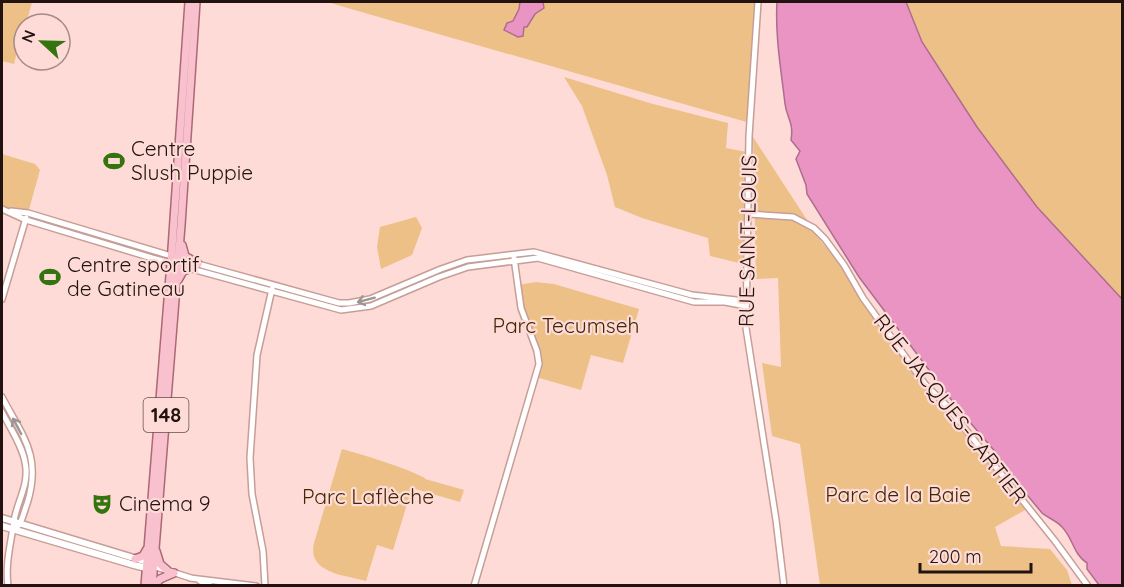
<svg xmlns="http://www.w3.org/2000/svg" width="1124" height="587" viewBox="0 0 1124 587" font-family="Quicksand,sans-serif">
	<rect width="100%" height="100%" fill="#fedbd6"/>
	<path fill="#edc087" d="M2 2H32L26 24H24L14 64 2 61Z
		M328 2H758L750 123 344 7Z
		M906 2H1122V299L1037 207 977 127 922 42Z
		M564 77 653 104 728 123 726 148 746 152 743 264 710 256 708 238 642 218 615 207 607 175 582 106Z
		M753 137 820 240 848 274 922 384 945 408 1027 509 995 527 1001 546 1050 549 1067 570 1072 585H820L800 444 772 436 762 363 781 367 778 278 756 279Z
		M2 154 35 164 40 170 28 213 2 209Z
		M416 217 422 228 412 255 381 269 377 247 380 227Z
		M536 282 554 284 639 309 623 363 591 355 581 390 536 377 539 364 518 285Z
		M342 449C370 457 398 465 425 478V479L464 490 460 502 412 488 393 550 377 545 366 581C344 575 307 573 314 543Z"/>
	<path fill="#ea94c4" stroke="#ae6d8e" stroke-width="1.5" d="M520 2H543L544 8 535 14 527 27H524L523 36 518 37 504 30 507 23 513 21 519 9Z
		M777 2H906L922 42 977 127 1037 207 1122 299V585H1099L1087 569V563C1073 554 1073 538 1062 527 1057 521 1048 518 1042 513L1005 468 998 455 956 406 859 277 807 194 806 185 796 159 800 151 791 140C794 122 787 119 785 104 781 69 775 36 777 2Z"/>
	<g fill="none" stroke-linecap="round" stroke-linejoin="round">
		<defs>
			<path id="tertiary" d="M758 2 749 136 746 328 776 520 784 586
				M2 209 26 220 152 258 341 310 371 306 439 277 468 267 538 258 694 302H725L746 306
				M11 211 28 213 198 264 339 303H349L370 299 441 269 467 260 534 252 692 295 745 301
				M749 214 793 217 814 228 825 239 844 265 863 298 925 384 946 405 1055 541 1088 586
				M2 299 26 218
				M2 397C23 437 42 456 27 504 24 511 23 520 18 526
				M2 412C10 428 22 445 25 462 30 484 17 501 14 521 11 543 5 563 8 586
				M153 566 191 578
				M190 578 256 586
				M200 581 211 586
				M265 586 263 551 252 494 250 458 257 355 272 289
				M474 586 539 364 537 351 521 308 514 258"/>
			<path id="secondary" d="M2 518 147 562 153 566
				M2 526 134 565 146 568 151 567"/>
			<path id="primary" d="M182 245 185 256 198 264
				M178 280 183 271 192 268
				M156 551 160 564 168 571
				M135 559 143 556 147 549
				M145 586 171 263 189 2
				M152 586 181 225 196 2
				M154 586 160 579 174 573"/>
		</defs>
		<use href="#tertiary" stroke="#c69e97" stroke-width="8"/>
		<use href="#secondary" stroke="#c69e97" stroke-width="9"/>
		<use href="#primary" stroke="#ab6975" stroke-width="10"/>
		<use href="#tertiary" stroke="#fff" stroke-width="5"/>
		<use href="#secondary" stroke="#fff" stroke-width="6"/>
		<use href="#primary" stroke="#f9c1cd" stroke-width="7"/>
	</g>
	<defs><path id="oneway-shaft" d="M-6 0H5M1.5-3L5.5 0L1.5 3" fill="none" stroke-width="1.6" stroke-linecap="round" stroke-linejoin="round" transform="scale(1.5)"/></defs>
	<g stroke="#9c9594">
		<use href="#oneway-shaft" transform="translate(366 300) rotate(165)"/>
		<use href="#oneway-shaft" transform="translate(17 426) rotate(-118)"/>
	</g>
	<defs>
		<symbol id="stadium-bare" viewBox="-9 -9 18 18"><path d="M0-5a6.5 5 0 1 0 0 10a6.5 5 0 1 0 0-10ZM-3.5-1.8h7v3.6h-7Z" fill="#34740f" stroke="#fedbd6" stroke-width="2.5" paint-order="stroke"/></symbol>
		<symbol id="theatre-bare" viewBox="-9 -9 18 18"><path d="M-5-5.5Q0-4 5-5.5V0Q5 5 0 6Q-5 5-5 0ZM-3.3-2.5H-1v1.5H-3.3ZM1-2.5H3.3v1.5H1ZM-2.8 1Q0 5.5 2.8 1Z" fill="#34740f" stroke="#fedbd6" stroke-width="2.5" paint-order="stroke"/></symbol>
	</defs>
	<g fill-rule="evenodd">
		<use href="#stadium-bare" x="99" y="146" width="30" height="30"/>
		<use href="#stadium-bare" x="35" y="262" width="30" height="30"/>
		<use href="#theatre-bare" x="87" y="489" width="30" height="30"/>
	</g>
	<g text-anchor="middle" stroke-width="4.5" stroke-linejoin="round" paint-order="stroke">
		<rect fill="#fedbd6" stroke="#644f4c" stroke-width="1.5" x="143.5" y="398" width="45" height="34" rx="4.5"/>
		<g font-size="20" font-weight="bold" fill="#221311">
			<text x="166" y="422">148</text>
		</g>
		<g font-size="21" fill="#221311" stroke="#fedbd6" text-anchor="start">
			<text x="131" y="156">Centre<tspan x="131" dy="24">Slush Puppie</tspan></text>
			<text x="67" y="272">Centre sportif<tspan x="67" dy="24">de Gatineau</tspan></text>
			<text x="119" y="511">Cinema 9</text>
		</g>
		<g font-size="21" fill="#221311" stroke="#fedbd6">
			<text transform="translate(748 241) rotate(-89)" y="7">RUE SAINT-LOUIS</text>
			<text transform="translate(950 409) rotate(52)" y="7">RUE JACQUES-CARTIER</text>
		</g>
		<g font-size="21" fill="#402805" stroke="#fedbd6">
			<text x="566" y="333">Parc Tecumseh</text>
			<text x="898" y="502">Parc de la Baie</text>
			<text x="368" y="504">Parc Laflèche</text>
		</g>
	</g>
	<rect width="1124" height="587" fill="none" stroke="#221311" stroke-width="6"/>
	<g transform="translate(42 42) rotate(292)"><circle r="28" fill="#fedbd6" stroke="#a68b87" stroke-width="1.5"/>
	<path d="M0-4.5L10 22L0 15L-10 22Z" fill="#34740f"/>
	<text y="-9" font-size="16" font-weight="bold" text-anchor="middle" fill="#221311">N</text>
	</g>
	<path d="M920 563v9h111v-9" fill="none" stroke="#221311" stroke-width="3"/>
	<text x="929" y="563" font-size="18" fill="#221311" stroke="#fedbd6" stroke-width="4.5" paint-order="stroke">200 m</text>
</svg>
